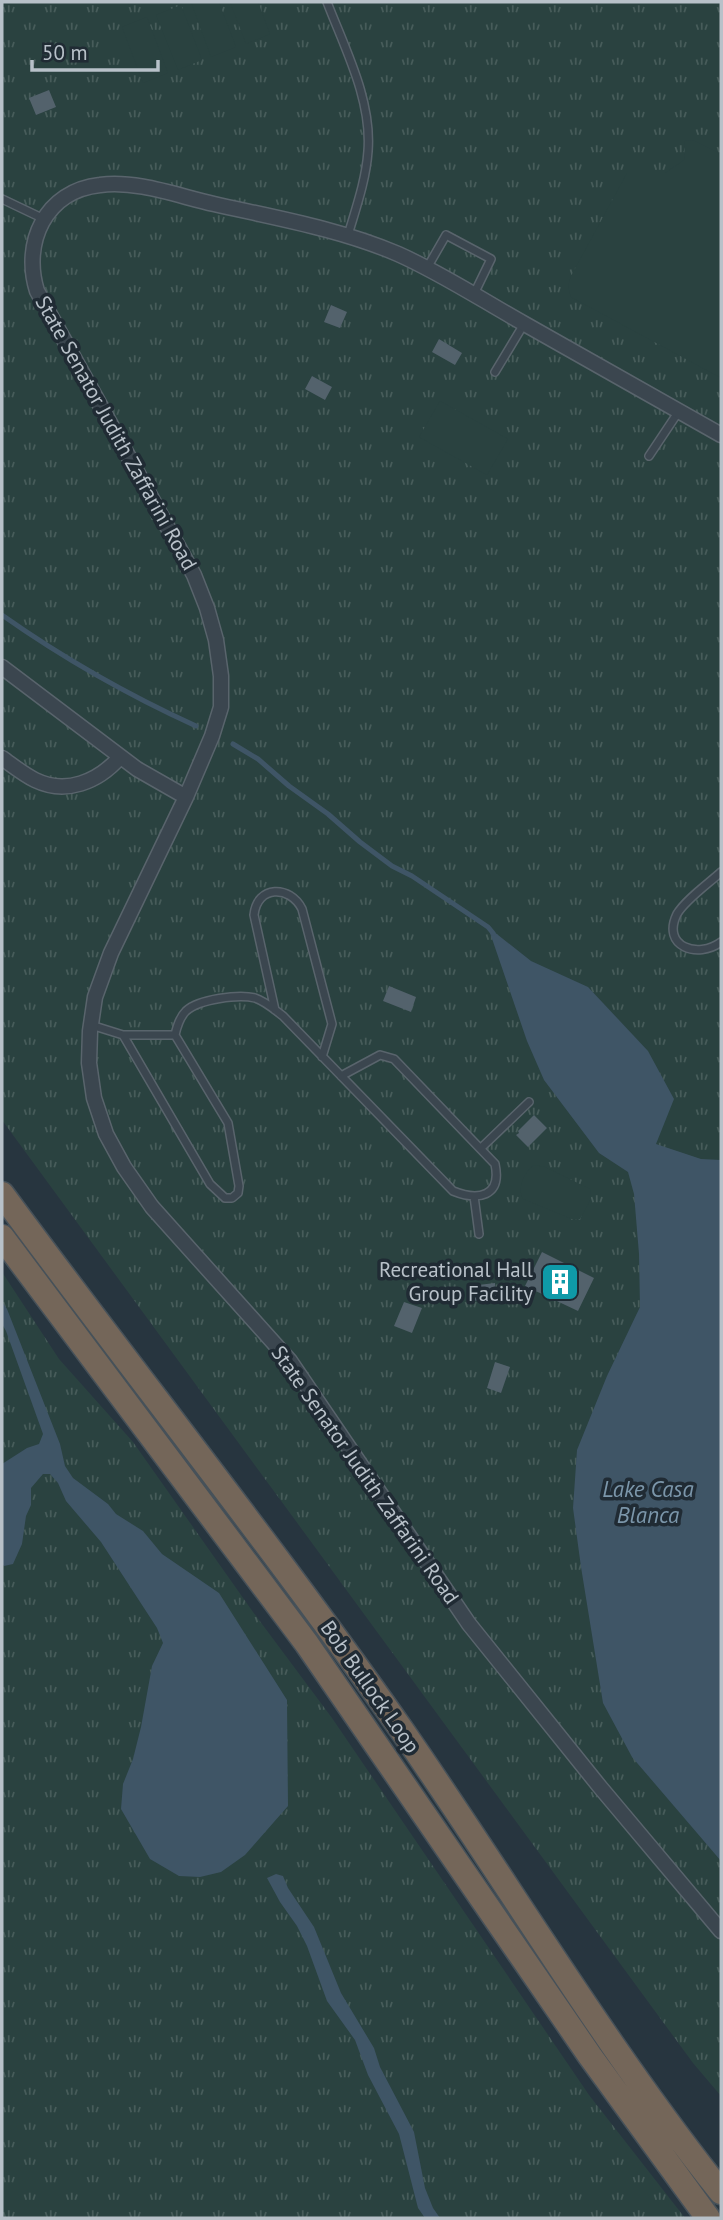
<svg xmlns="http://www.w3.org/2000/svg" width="723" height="2220" viewBox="0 0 723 2220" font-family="'PT Sans',sans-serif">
	<defs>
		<pattern id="grass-tufts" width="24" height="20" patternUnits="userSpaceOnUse" patternTransform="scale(1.75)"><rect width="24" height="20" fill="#2a4240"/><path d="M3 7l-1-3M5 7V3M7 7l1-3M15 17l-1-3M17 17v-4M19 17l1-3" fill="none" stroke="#475c5a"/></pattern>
	</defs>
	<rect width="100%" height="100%" fill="#27353f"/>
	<path fill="url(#grass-tufts)" d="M2 2H721V2096L693 2063 2 1120Z
		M2 1272 59 1359 133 1442 253 1612 332 1718 589 2095 685 2218H2Z"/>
	<path fill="#2a4240" d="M191 2H219L236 47 211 57Z
		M230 2H258L270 34 246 44Z
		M181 5 202 60 178 70 156 15Z
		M147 17 168 73 143 83 122 27Z
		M693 140 721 154V378L571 297C568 289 568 284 571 276L627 173H665L684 160 685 141Z
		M440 401 508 439 487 475 419 437Z
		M534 1165 545 1167 590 1189 591 1199 580 1219 574 1220 523 1199C517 1188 524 1172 534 1165Z"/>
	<path fill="#3f5566" d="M488 927 531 961 588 987 648 1051 674 1099 656 1144 701 1159 721 1160V1861L632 1757 603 1703 581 1567 573 1508 577 1450 607 1376 640 1307 639 1254 634 1194 628 1172 599 1153 544 1080 527 1041Z
		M2 1302 7 1309 60 1444 65 1466 73 1478 108 1504 116 1514 143 1531 162 1554 219 1593 287 1700 288 1806 245 1855 221 1872 200 1877 179 1876 150 1859 121 1809 123 1784 133 1759 141 1727 152 1666 163 1643 157 1628 101 1542 66 1501 58 1483 50 1474H43L31 1488V1505L26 1516 22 1544 13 1564 4 1566 2 1564V1464L27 1448 39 1444 43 1434 6 1331 2 1324Z
		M276 1874 283 1876 288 1888 314 1927 341 1993 374 2048 380 2067 414 2132 425 2188 433 2208 440 2218H425L418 2208 399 2134 368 2075 355 2040 327 2001 307 1946 297 1926 280 1902 267 1878Z"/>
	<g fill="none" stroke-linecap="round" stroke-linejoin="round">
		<path stroke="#3f5566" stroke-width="5" d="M2 615C63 658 128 695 196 726
			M233 744 258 759 289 786 328 814 360 842 392 866 412 876 488 927 493 933"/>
	</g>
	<path fill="#53626c" d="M49 90 56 107 36 115 29 98Z
		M331 305 347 312 340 328 324 322Z
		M439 339 462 353 455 365 432 352Z
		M312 376 332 387 325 400 305 389Z
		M389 986 416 997 411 1012 383 1001Z
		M534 1115 547 1128 528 1147 516 1135 519 1133 518 1131Z
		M542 1252 594 1278 578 1311 525 1286Z
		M495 1283 496 1299 471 1301 470 1286Z
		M404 1302 422 1308 412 1333 394 1326Z
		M495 1362 510 1367 501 1393 487 1388Z"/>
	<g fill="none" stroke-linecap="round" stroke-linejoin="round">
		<defs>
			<path id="service" d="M327 2C345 49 372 100 368 151 366 180 356 208 348 235
				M2 199 44 219
				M427 268 446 235 491 259 474 294
				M495 372 524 324
				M649 456 679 411
				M721 872C709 883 685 900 677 914 661 947 698 959 721 942
				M275 1010 254 915C257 885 290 885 302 909L332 1024 322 1057
				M91 1025 123 1035 210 1184 225 1198H232L238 1193 239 1186 228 1123 175 1035C177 1026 180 1017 186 1011 199 999 239 994 255 998 265 1001 275 1010 283 1016L453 1191C478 1201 502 1197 495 1164L394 1059 380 1055 341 1076
				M123 1035H175
				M481 1148 529 1102
				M474 1196 479 1234"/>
			<path id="minor" d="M721 435C655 398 589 361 523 323 482 300 441 273 398 254 340 229 276 218 214 204 178 196 137 180 100 185 45 191 22 243 37 291L194 575 207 608 216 640 221 676V707L212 736 186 797 111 953 95 997 90 1031 89 1063 94 1098 106 1134 124 1167 152 1207 290 1361 469 1624 600 1787 721 1931
				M2 667 137 769 186 797
				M2 758C12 765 23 774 35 780 66 795 98 782 120 757"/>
			<path id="motorway" d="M2 1194C134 1373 273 1547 401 1729 508 1883 604 2045 721 2192
				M2 1237 307 1644 590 2056 708 2218"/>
		</defs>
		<use href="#service" stroke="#59646c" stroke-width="10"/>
		<use href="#minor" stroke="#59646c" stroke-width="17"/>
		<use href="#motorway" stroke="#465159" stroke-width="27"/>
		<use href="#service" stroke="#3b464f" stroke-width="7"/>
		<use href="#minor" stroke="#3b464f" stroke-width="14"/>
		<use href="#motorway" stroke="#746659" stroke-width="24"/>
	</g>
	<defs>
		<symbol id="building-square" viewBox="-11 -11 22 22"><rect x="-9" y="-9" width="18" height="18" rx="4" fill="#0f9aa8" stroke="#202b34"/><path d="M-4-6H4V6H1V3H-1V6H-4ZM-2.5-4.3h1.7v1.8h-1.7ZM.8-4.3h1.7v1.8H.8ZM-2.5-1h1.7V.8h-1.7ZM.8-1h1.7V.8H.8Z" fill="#fff"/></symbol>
	</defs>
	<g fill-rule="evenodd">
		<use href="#building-square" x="538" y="1260" width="44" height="44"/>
	</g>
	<g text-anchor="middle" stroke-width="7" stroke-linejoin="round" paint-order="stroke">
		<g font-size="21" fill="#b8c1c9" stroke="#202b34">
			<text transform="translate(116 433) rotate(61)" y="7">State Senator Judith Zaffarini Road</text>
			<text transform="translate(365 1475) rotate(55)" y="7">State Senator Judith Zaffarini Road</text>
			<text transform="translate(370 1687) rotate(55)" y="7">Bob Bullock Loop</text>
		</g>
		<g font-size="21" fill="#b8c1c9" stroke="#202b34" text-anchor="end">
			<text x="533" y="1277">Recreational Hall<tspan x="533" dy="24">Group Facility</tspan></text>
		</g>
		<g font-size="23" font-style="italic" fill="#7b96aa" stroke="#202b34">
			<text x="648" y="1497">Lake Casa<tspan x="648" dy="26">Blanca</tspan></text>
		</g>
	</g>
	<rect width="723" height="2220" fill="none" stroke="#b8c1c9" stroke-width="7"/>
	<path d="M32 60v10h126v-10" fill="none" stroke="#b8c1c9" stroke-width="3.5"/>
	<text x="42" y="60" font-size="21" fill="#b8c1c9" stroke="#202b34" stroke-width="5" paint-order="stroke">50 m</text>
</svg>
